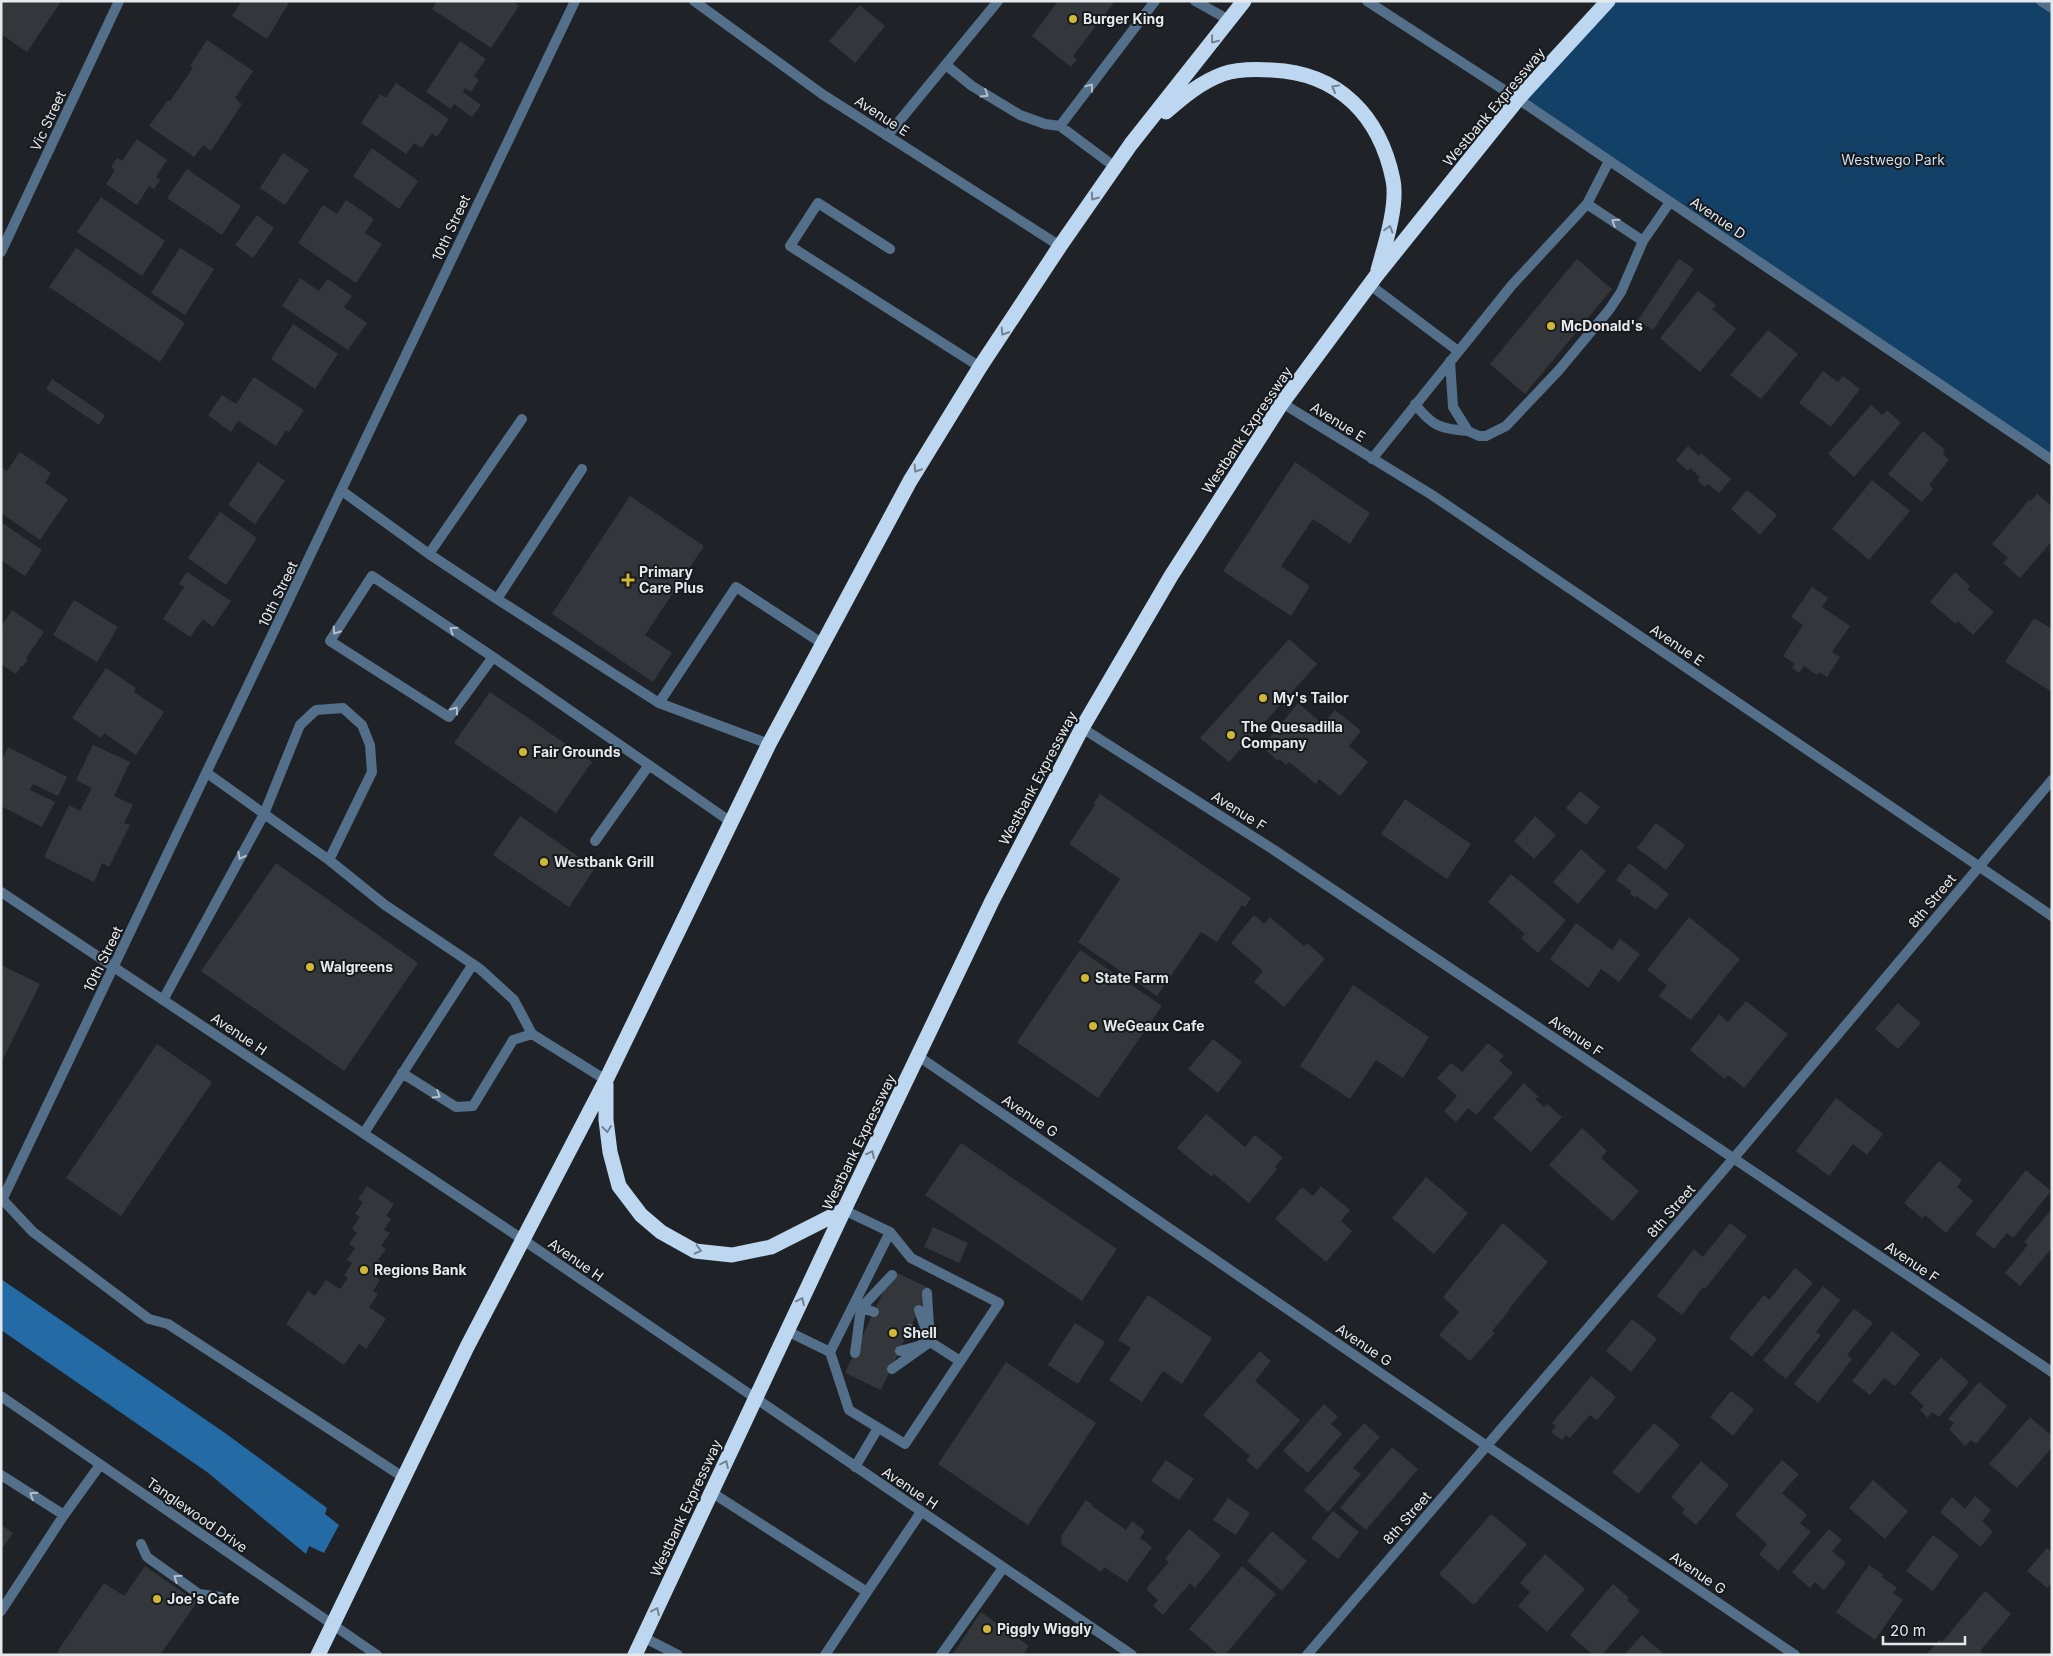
<svg xmlns="http://www.w3.org/2000/svg" width="2053" height="1656" viewBox="0 0 2053 1656" font-family="Inter,sans-serif">
	<rect width="100%" height="100%" fill="#1f2327"/>
	<path fill="#134066" d="M1606 1H2041L2052 8V460L1518 99Z"/>
	<path fill="#246aa4" d="M1 1279 225 1433 327 1508 325 1514 339 1525 324 1553 309 1546 306 1554 207 1472 1 1330Z"/>
	<path fill="#33373b" d="M1 1H58L60 3 27 52 1 34Z
		M242 1H290L267 39 232 16Z
		M437 1H512L519 6 491 48 432 9Z
		M1058 1H1115L1073 56 1077 59 1071 67 1032 36Z
		M860 5 885 26 855 63 829 41Z
		M207 40 253 71 235 98 242 104 211 151 203 145 194 157 149 126 168 100 170 101 193 68 190 66Z
		M460 41 486 59 474 76 479 80 471 92 465 88 463 92 481 105 472 117 454 104 451 109 426 92Z
		M396 83 449 119 437 137 432 133 422 148 414 143 406 154 361 123 380 94 386 98Z
		M137 139 167 160 156 177 160 180 154 189 149 186 137 205 106 184 115 170 111 167 117 158 122 161Z
		M372 148 418 181 399 209 353 176Z
		M283 153 309 170 285 205 260 188Z
		M187 169 241 206 222 235 167 198Z
		M101 197 165 241 142 276 77 232Z
		M346 200 374 219 365 233 382 244 356 283 298 243 323 205 337 214Z
		M257 215 274 228 253 258 235 245Z
		M76 248 185 323 160 362 49 287Z
		M180 248 214 269 185 315 151 293Z
		M1577 259 1612 289 1525 394 1490 364Z
		M1679 259 1694 269 1653 330 1638 320Z
		M300 278 319 291 328 279 352 296 344 307 367 323 348 350 282 306Z
		M1698 291 1716 305 1712 309 1736 329 1700 372 1660 338Z
		M293 324 338 354 315 389 271 359Z
		M1768 330 1798 354 1761 399 1730 375Z
		M1823 371 1838 382 1843 376 1860 389 1831 427 1799 403Z
		M254 377 304 410 289 432 286 430 276 446 238 421 231 432 208 415 222 395 236 404Z
		M52 379 105 415 99 425 46 389Z
		M1871 405 1882 415 1887 410 1901 423 1854 477 1828 454Z
		M1923 431 1945 450 1943 454 1949 460 1929 485 1933 489 1922 502 1888 474Z
		M1688 446 1699 456 1701 453 1731 479 1719 493 1708 484 1705 487 1697 480 1700 477 1690 468 1688 471 1676 460Z
		M20 452 51 473 45 483 68 499 40 540 1 513V467L7 471Z
		M258 462 285 481 255 524 228 505Z
		M1295 462 1370 513 1350 544 1313 519 1281 566 1310 586 1291 616 1223 571Z
		M1872 480 1910 511 1869 560 1832 529Z
		M1747 490 1777 515 1760 535 1731 509Z
		M2037 494 2052 506V541L2020 578 2003 563 2008 558 1992 544 2029 500 2031 501Z
		M630 496 704 546 645 635 672 653 653 682 552 614Z
		M220 512 257 538 226 585 188 558Z
		M1 522 42 550 25 576 1 560Z
		M187 572 231 601 213 627 203 619 190 637 163 619 184 587 179 584Z
		M1955 572 1970 586 1967 589 1994 612 1973 635 1958 621 1956 624 1930 602Z
		M1812 587 1828 598 1822 607 1850 626 1832 652 1840 657 1827 677 1819 672 1817 675 1804 666 1799 673 1792 668 1795 664 1783 656 1803 625 1791 617Z
		M74 600 118 627 97 662 53 635Z
		M12 610 44 632 26 658 28 660 23 666 22 665 16 674 1 664V627Z
		M2034 618 2052 629V692L2005 662Z
		M1289 639 1317 664 1229 762 1200 738Z
		M106 668 136 688 134 692 164 712 136 755 104 733 101 738 72 718Z
		M490 692 592 762 556 813 454 743Z
		M1298 703 1323 724 1335 710 1361 731 1349 746 1368 762 1340 796 1319 779 1316 784 1289 762 1286 765 1280 759 1278 761 1262 747Z
		M93 745 130 762 114 796 133 805 124 823 130 825 109 867 102 863 94 882 44 857 69 805 80 811 92 788 76 780Z
		M8 747 67 777 58 796 33 784 30 790 55 802 42 827 1 806V761Z
		M1580 791 1600 807 1586 825 1566 808Z
		M1100 794 1251 898 1245 907 1242 905 1217 942 1201 932 1157 996 1078 942 1120 879 1069 844 1095 805 1093 804Z
		M1405 799 1471 844 1447 879 1381 834Z
		M520 816 595 868 569 907 493 855Z
		M1535 816 1556 835 1534 859 1514 841Z
		M1656 823 1685 845 1666 870 1637 848Z
		M1581 849 1606 871 1578 904 1553 882Z
		M276 863 418 963 344 1071 201 971Z
		M1629 863 1669 894 1656 910 1637 896 1636 898 1630 894 1631 891 1616 880Z
		M1511 874 1566 920 1538 953 1521 938 1525 934 1488 902Z
		M1254 915 1264 924 1270 917 1304 946 1307 943 1325 959 1284 1007 1254 982 1263 971 1231 943Z
		M1689 917 1740 959 1691 1020 1659 996 1667 985 1647 970Z
		M1576 923 1612 950 1620 939 1640 954 1619 982 1601 969 1588 988 1550 959Z
		M1080 950 1162 1006 1098 1098 1017 1042Z
		M1 965 40 984 1 1063Z
		M1353 985 1429 1037 1403 1078 1376 1060 1350 1099 1300 1066Z
		M1746 1001 1788 1034 1744 1088 1728 1075 1725 1079 1690 1050 1719 1014 1728 1022Z
		M1898 1003 1921 1023 1898 1049 1875 1029Z
		M1213 1039 1242 1062 1218 1093 1188 1069Z
		M1488 1043 1504 1056 1499 1061 1513 1073 1476 1115 1468 1108 1456 1122 1444 1111 1457 1096 1437 1078 1451 1063 1462 1072Z
		M157 1044 212 1082 121 1216 66 1178Z
		M1524 1083 1539 1097 1535 1099 1544 1107 1547 1104 1562 1117 1531 1152 1493 1118Z
		M1836 1098 1883 1134 1867 1155 1853 1144 1829 1176 1796 1151Z
		M1206 1114 1245 1147 1255 1135 1283 1158 1275 1167 1277 1169 1249 1203 1214 1174 1212 1177 1177 1148Z
		M1582 1128 1607 1151 1601 1158 1639 1191 1613 1221 1549 1165Z
		M961 1143 1117 1249 1082 1301 925 1195Z
		M1939 1161 1962 1180 1957 1187 1973 1201 1946 1233 1925 1215 1922 1218 1904 1203Z
		M2026 1170 2051 1191 2013 1238 2007 1233 1994 1249 1975 1234Z
		M1426 1177 1468 1213 1434 1254 1392 1218Z
		M367 1186 394 1204 386 1216 391 1219 384 1230 390 1233 381 1246 386 1249 378 1260 384 1264 375 1276 380 1280 373 1291 378 1294 369 1307 386 1319 366 1349 359 1344 344 1365 286 1324 308 1291 315 1296 326 1280 340 1289 348 1278 344 1276 352 1263 347 1260 355 1248 349 1244 357 1233 352 1229 360 1217 355 1214 363 1202 358 1199Z
		M1321 1186 1350 1210 1341 1221 1352 1231 1326 1262 1275 1219 1302 1187 1313 1196Z
		M2052 1209V1248L2020 1286 2005 1273 2028 1245 2024 1242Z
		M1503 1223 1548 1262 1508 1310 1509 1311 1492 1331 1495 1333 1470 1361 1439 1335 1459 1312 1443 1297Z
		M1730 1223 1747 1236 1705 1289 1703 1287 1682 1315 1657 1296 1694 1249 1703 1257Z
		M933 1227 968 1243 959 1263 924 1247Z
		M1795 1268 1813 1283 1752 1357 1729 1338 1764 1295 1769 1300Z
		M893 1271 929 1288 881 1390 845 1373Z
		M1823 1286 1840 1300 1816 1332 1821 1335 1786 1379 1763 1360Z
		M1148 1295 1212 1338 1182 1384 1163 1371 1142 1402 1109 1380 1131 1348 1118 1340Z
		M1854 1309 1873 1323 1847 1355 1852 1359 1818 1403 1794 1384Z
		M1632 1319 1657 1339 1631 1372 1606 1351Z
		M1075 1323 1105 1342 1078 1384 1048 1365Z
		M1892 1331 1920 1354 1895 1386 1884 1378 1870 1395 1852 1381Z
		M1260 1351 1271 1361 1255 1381 1300 1420 1257 1470 1246 1460 1250 1456 1203 1415Z
		M1941 1357 1969 1382 1939 1417 1932 1412 1928 1418 1920 1410 1924 1406 1910 1393Z
		M1006 1362 1096 1423 1028 1525 938 1464Z
		M1591 1376 1616 1397 1597 1420 1590 1415 1570 1438 1566 1435 1562 1440 1551 1432 1556 1426 1552 1423Z
		M1979 1382 2007 1406 1976 1444 1971 1440 1965 1446 1949 1429 1954 1423 1948 1419Z
		M1731 1391 1754 1409 1733 1436 1710 1417Z
		M1324 1404 1338 1417 1331 1424 1342 1434 1308 1473 1283 1451Z
		M2030 1417 2052 1436V1447L2017 1488 1989 1464Z
		M1364 1423 1380 1437 1353 1468 1361 1474 1328 1512 1304 1490Z
		M1654 1423 1680 1445 1638 1494 1612 1472Z
		M1392 1447 1418 1469 1366 1530 1340 1508Z
		M1166 1460 1194 1479 1179 1500 1151 1481Z
		M1782 1460 1799 1474 1782 1493 1807 1515 1800 1523 1811 1532 1778 1571 1759 1554 1767 1544 1735 1515Z
		M1701 1461 1729 1485 1696 1525 1682 1513 1685 1509 1671 1497Z
		M1873 1480 1908 1511 1885 1539 1849 1508Z
		M1975 1496 1991 1510 1982 1521 1993 1532 1980 1547 1940 1512 1952 1497 1965 1509Z
		M1228 1498 1250 1513 1236 1535 1213 1520Z
		M1086 1500 1093 1505 1092 1506 1126 1530 1132 1521 1145 1531 1140 1538 1152 1547 1127 1582 1104 1567 1101 1572 1061 1544 1062 1535Z
		M1333 1511 1359 1532 1338 1559 1311 1538Z
		M1491 1514 1527 1544 1474 1605 1439 1574Z
		M1 1525 13 1533 1 1550Z
		M1189 1529 1221 1555 1195 1588 1190 1583 1163 1615 1153 1606 1158 1600 1146 1589 1169 1562 1165 1559Z
		M1829 1529 1842 1540 1832 1551 1846 1563 1824 1590 1815 1582 1810 1588 1792 1572Z
		M1272 1531 1307 1561 1282 1591 1247 1561Z
		M1933 1535 1959 1555 1933 1591 1906 1571Z
		M2047 1548 2052 1552V1583L2047 1588 2027 1571Z
		M1545 1554 1585 1589 1547 1632 1518 1606 1530 1592 1520 1583Z
		M1869 1565 1884 1575 1882 1577 1897 1588 1893 1593 1903 1600 1875 1640 1836 1612Z
		M145 1566 197 1602 160 1655H61L57 1652 104 1583 124 1596Z
		M1242 1566 1276 1594 1225 1655H1219L1189 1629Z
		M1613 1584 1629 1598 1627 1600 1640 1611 1602 1655H1593L1570 1635Z
		M1985 1591 2011 1614 1980 1651 1985 1655 1927 1654 1939 1640 1942 1642Z
		M981 1612 1029 1646 1023 1655H952Z
		M1642 1635 1665 1655H1624Z"/>
	<g fill="none" stroke-linecap="round" stroke-linejoin="round">
		<path stroke="#546f89" stroke-width="10" d="M1195 1 1229 20
			M946 65 972 86 1020 115 1045 124 1060 126 1115 167
			M1060 126 1155 1
			M887 136 998 1
			M1587 204 1643 241
			M890 249 818 203 790 246 980 367
			M1370 285 1458 351
			M1450 361 1453 407 1468 431 1479 436H1486L1506 426 1559 370 1609 310 1621 292 1643 241 1670 202
			M1415 404C1432 426 1440 429 1468 431
			M1372 459 1512 285 1587 204 1609 161
			M342 491 429 554 497 599 659 703 769 744
			M429 554 522 419
			M497 599 582 469
			M493 657 449 717 330 641 372 576 493 657 731 822
			M659 703 736 587 823 644
			M207 773 329 860 385 905 480 969 514 1000 532 1034 606 1080
			M595 841 649 765
			M163 1000 264 814 300 725 316 710 343 708 362 725 370 745 372 772 329 860
			M402 1073 456 1107 473 1106 513 1040 532 1034
			M364 1133 473 964
			M1 1198 33 1232 149 1319 168 1324 403 1477
			M927 1293 930 1342
			M856 1306 874 1312
			M919 1310 926 1330
			M910 1329 960 1361
			M787 1331 830 1352 890 1232 844 1210
			M900 1351 922 1345
			M830 1352 849 1410 905 1444 999 1303 911 1258 890 1232
			M855 1353 861 1308 892 1275
			M892 1369 930 1342
			M855 1467 878 1428
			M1 1475 64 1515
			M711 1492 867 1592 921 1512
			M141 1544 147 1557 199 1594 220 1597
			M1 1611 64 1515 100 1465
			M643 1637 678 1655
			M825 1655 867 1592
			M941 1655 1003 1568"/>
		<path stroke="#546f89" stroke-width="10" d="M694 1 822 94 1060 246
			M1367 1 1518 99 2052 460
			M2041 1 2052 8
			M1 252 119 1
			M1282 403 1432 495 2052 916
			M1082 728 1274 850 2052 1372
			M1 892 522 1239 1132 1655
			M918 1056 1487 1446 1795 1655
			M3 1198 575 1
			M1 1396 377 1655
			M1307 1655 1733 1159 2052 780"/>
		<path stroke="#bdd7f1" stroke-width="15" d="M1166 112C1183 97 1201 82 1223 74 1237 69 1256 69 1272 70 1339 73 1380 116 1393 180 1398 205 1385 245 1378 270
			M606 1084V1120L610 1152 619 1186 641 1215 661 1232 695 1251 732 1255 771 1247 844 1210
			M318 1655 467 1347 606 1080 769 744 910 481 980 367 1060 246 1131 144 1244 1
			M635 1655 844 1210 992 901 1082 728 1171 576 1282 403 1376 276 1518 99 1608 1"/>
	</g>
	<defs><path id="oneway-chevron" d="M-2-3.5L2.5 0L-2 3.5" fill="none" stroke-width="1.6" stroke-linecap="round" stroke-linejoin="round" transform="scale(1.25)"/></defs>
	<g stroke="#728292">
		<use href="#oneway-chevron" transform="translate(1214 40) rotate(128)"/>
		<use href="#oneway-chevron" transform="translate(1335 88) rotate(-151)"/>
		<use href="#oneway-chevron" transform="translate(1094 197) rotate(125)"/>
		<use href="#oneway-chevron" transform="translate(1389 229) rotate(-74)"/>
		<use href="#oneway-chevron" transform="translate(1004 332) rotate(123)"/>
		<use href="#oneway-chevron" transform="translate(917 469) rotate(122)"/>
		<use href="#oneway-chevron" transform="translate(607 1129) rotate(83)"/>
		<use href="#oneway-chevron" transform="translate(871 1154) rotate(-64)"/>
		<use href="#oneway-chevron" transform="translate(698 1250) rotate(14)"/>
		<use href="#oneway-chevron" transform="translate(801 1301) rotate(-65)"/>
		<use href="#oneway-chevron" transform="translate(725 1464) rotate(-65)"/>
		<use href="#oneway-chevron" transform="translate(656 1611) rotate(-65)"/>
	</g>
	<g stroke="#b3bec9">
		<use href="#oneway-chevron" transform="translate(1090 87) rotate(-53)"/>
		<use href="#oneway-chevron" transform="translate(985 94) rotate(32)"/>
		<use href="#oneway-chevron" transform="translate(1615 222) rotate(-147)"/>
		<use href="#oneway-chevron" transform="translate(453 630) rotate(-146)"/>
		<use href="#oneway-chevron" transform="translate(336 631) rotate(123)"/>
		<use href="#oneway-chevron" transform="translate(455 710) rotate(-54)"/>
		<use href="#oneway-chevron" transform="translate(241 856) rotate(119)"/>
		<use href="#oneway-chevron" transform="translate(437 1095) rotate(32)"/>
		<use href="#oneway-chevron" transform="translate(33 1495) rotate(-147)"/>
		<use href="#oneway-chevron" transform="translate(177 1578) rotate(-145)"/>
	</g>
	<g fill="#d0b736" stroke="#16191d" stroke-width="2">
		<circle cx="1073" cy="19" r="5"/>
		<circle cx="1551" cy="326" r="5"/>
		<path d="M625.5 572.5h5v5h5v5h-5v5h-5v-5h-5v-5h5z"/>
		<circle cx="1263" cy="698" r="5"/>
		<circle cx="1231" cy="735" r="5"/>
		<circle cx="523" cy="752" r="5"/>
		<circle cx="544" cy="862" r="5"/>
		<circle cx="310" cy="967" r="5"/>
		<circle cx="1085" cy="978" r="5"/>
		<circle cx="1093" cy="1026" r="5"/>
		<circle cx="364" cy="1270" r="5"/>
		<circle cx="893" cy="1333" r="5"/>
		<circle cx="157" cy="1599" r="5"/>
		<circle cx="987" cy="1629" r="5"/>
	</g>
	<g text-anchor="middle" stroke-width="4" stroke-linejoin="round" paint-order="stroke">
		<g font-size="14" font-weight="bold" fill="#e6e9eb" stroke="#16191d" text-anchor="start">
			<text x="1083" y="24">Burger King</text>
			<text x="1561" y="331">McDonald's</text>
			<text x="639" y="577">Primary<tspan x="639" dy="16">Care Plus</tspan></text>
			<text x="1273" y="703">My's Tailor</text>
			<text x="1241" y="732">The Quesadilla<tspan x="1241" dy="16">Company</tspan></text>
			<text x="533" y="757">Fair Grounds</text>
			<text x="554" y="867">Westbank Grill</text>
			<text x="320" y="972">Walgreens</text>
			<text x="1095" y="983">State Farm</text>
			<text x="1103" y="1031">WeGeaux Cafe</text>
			<text x="374" y="1275">Regions Bank</text>
			<text x="903" y="1338">Shell</text>
			<text x="167" y="1604">Joe's Cafe</text>
			<text x="997" y="1634">Piggly Wiggly</text>
		</g>
		<g font-size="14" fill="#e6e9eb" stroke="#16191d">
			<text transform="translate(1494 107) rotate(-50)" y="5">Westbank Expressway</text>
			<text transform="translate(882 116) rotate(33)" y="5">Avenue E</text>
			<text transform="translate(48 121) rotate(-65)" y="5">Vic Street</text>
			<text transform="translate(1718 218) rotate(34)" y="5">Avenue D</text>
			<text transform="translate(451 228) rotate(-65)" y="5">10th Street</text>
			<text transform="translate(1338 422) rotate(32)" y="5">Avenue E</text>
			<text transform="translate(1247 430) rotate(-56)" y="5">Westbank Expressway</text>
			<text transform="translate(278 594) rotate(-64)" y="5">10th Street</text>
			<text transform="translate(1677 645) rotate(34)" y="5">Avenue E</text>
			<text transform="translate(1038 778) rotate(-62)" y="5">Westbank Expressway</text>
			<text transform="translate(1239 811) rotate(32)" y="5">Avenue F</text>
			<text transform="translate(1932 901) rotate(-50)" y="5">8th Street</text>
			<text transform="translate(103 959) rotate(-64)" y="5">10th Street</text>
			<text transform="translate(239 1034) rotate(34)" y="5">Avenue H</text>
			<text transform="translate(1576 1036) rotate(34)" y="5">Avenue F</text>
			<text transform="translate(1030 1116) rotate(34)" y="5">Avenue G</text>
			<text transform="translate(859 1142) rotate(-64)" y="5">Westbank Expressway</text>
			<text transform="translate(1671 1211) rotate(-49)" y="5">8th Street</text>
			<text transform="translate(576 1260) rotate(35)" y="5">Avenue H</text>
			<text transform="translate(1912 1262) rotate(34)" y="5">Avenue F</text>
			<text transform="translate(1364 1345) rotate(34)" y="5">Avenue G</text>
			<text transform="translate(910 1488) rotate(34)" y="5">Avenue H</text>
			<text transform="translate(686 1508) rotate(-65)" y="5">Westbank Expressway</text>
			<text transform="translate(197 1515) rotate(35)" y="5">Tanglewood Drive</text>
			<text transform="translate(1407 1518) rotate(-49)" y="5">8th Street</text>
			<text transform="translate(1698 1573) rotate(34)" y="5">Avenue G</text>
		</g>
		<g font-size="14" fill="#cde" stroke="#16191d">
			<text x="1893" y="165">Westwego Park</text>
		</g>
	</g>
	<rect width="2053" height="1656" fill="none" stroke="#e6e9eb" stroke-width="5"/>
	<path d="M1883 1636v8h82v-8" fill="none" stroke="#e6e9eb" stroke-width="2.5"/>
	<text x="1890" y="1636" font-size="15" fill="#e6e9eb" stroke="#16191d" stroke-width="4" paint-order="stroke">20 m</text>
</svg>
